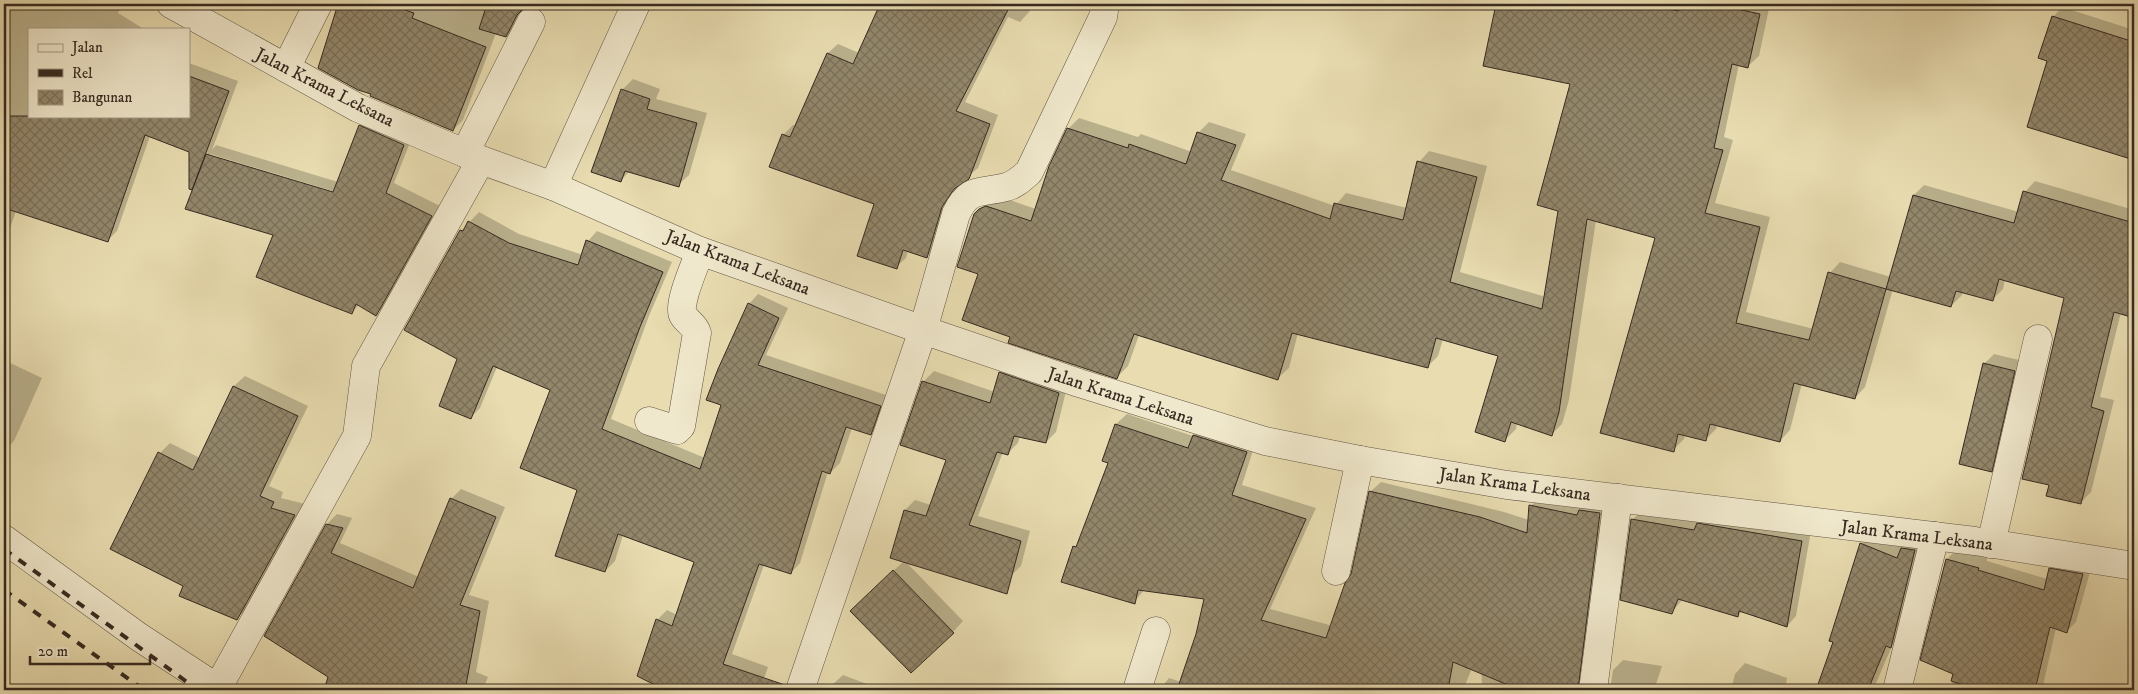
<svg xmlns="http://www.w3.org/2000/svg" width="2138" height="694" viewBox="0 0 2138 694" font-family="'IM FELL DW Pica',serif">
	<defs>
		<pattern id="building-cross-hatch" width="8" height="8" patternUnits="userSpaceOnUse" patternTransform="scale(1.25)"><rect width="8" height="8" fill="#93876b"/><path d="M0 0l8 8M0 8l8-8" fill="none" stroke="#796f58"/></pattern>
	</defs>
	<rect width="100%" height="100%" fill="#e8dcb0"/>
	<filter id="stains"><feTurbulence type="fractalNoise" baseFrequency=".004" numOctaves="4"/><feColorMatrix values="0 0 0 0 .2 0 0 0 0 .09 0 0 0 0 .02 0 0 0 .5 -.17"/></filter>
	<radialGradient id="worn" r=".72"><stop offset=".6" stop-color="#630" stop-opacity="0"/><stop offset="1" stop-color="#630" stop-opacity=".3"/></radialGradient>
	<path fill="#0003" fill-rule="evenodd" d="M4 4H123L118 13 144 29H29V116H189V63L238 81 212 150 216 145 338 182 360 126 369 116 413 135 394 183 440 206 386 305 376 314 359 305 351 313 275 234 186 208 208 152 204 156 150 136 117 231 107 241 16 211 9 231 4 236ZM210 154 339 193 338 195 210 157Z
		M339 4H427L435 6V4H531L525 7 516 26 506 36 496 33 463 120 453 130 319 67Z
		M879 4H1034L1029 12 1020 22 1008 17 965 102 998 115 978 168 959 184 951 196 936 247 927 256 908 251 906 258 896 267 875 203 783 135 793 125 796 126 828 53 838 44 859 53 881 4Z
		M1498 4H1770L1759 56 1748 66 1739 64 1724 137 1733 140 1715 203 1770 217 1746 312 1814 329 1830 273 1840 262 1891 277 1914 195 1924 185 2019 212 2025 192 2035 181 2134 210V316L2121 312 2100 397 2114 400 2091 492 2080 503 2050 484 2066 297 2005 279 2003 289 1992 300 1963 292 1962 295 1951 306 1893 289 1865 387 1855 398 1802 383 1790 430 1780 441 1717 425 1716 429 1705 440 1685 435 1684 439 1673 450 1657 237 1596 220 1569 400 1562 424 1551 435 1517 423 1516 429 1505 440 1499 355 1443 339 1438 356 1427 367 1298 333 1289 368 1278 378 1139 335 1128 366 1117 377 1012 336 975 214 991 198 998 196 1036 209 1068 129 1079 118 1138 137 1141 134 1192 152 1198 133 1209 122 1246 134 1231 170 1335 206 1346 193 1407 208 1419 162 1429 151 1487 166 1460 272 1546 297 1560 210 1572 83 1485 65Z
		M2062 7 2134 30V159L2029 126 2049 60 2053 17Z
		M633 79 660 89 656 99 707 113 689 175 678 185 630 171 620 181 622 90Z
		M479 212 519 234 583 255 588 241 597 231 672 262 649 316 611 419 705 458 722 404 749 304 758 294 788 308 766 355 889 396 880 424 870 434 852 428 840 463 830 473 828 472 800 563 791 573 764 565 732 654 768 667 760 690H667L639 676 657 620 667 610 677 615 696 562 623 535 615 561 605 571 578 489 551 389 497 367 480 408 471 417 458 358 461 231Z
		M1994 354 2023 361 2000 461 1991 470 1984 364Z
		M4 360 42 378 14 441 4 451Z
		M1010 363 1068 383 1056 432 1046 442 1020 436 1018 443 1008 453 1003 452 978 516 1030 531 1021 566 997 589 905 561 963 621 953 632 862 600 904 561 905 510 915 500 931 505 948 459 902 444 924 381 934 371 995 392 1000 373Z
		M245 376 308 406 269 486 283 492 281 498 305 504 248 608 237 618 184 585 160 453 170 443 200 458 234 386Z
		M1127 414 1193 436 1204 425 1256 441 1242 485 1316 508 1270 609 1333 626 1352 575 1370 492 1381 482 1504 512 1529 520 1531 506 1541 495 1610 503 1592 690H1482L1481 646 1463 690H1159L1169 678 1181 682 1198 634 1205 598 1145 589 1134 602 1110 462 1116 424Z
		M461 489 505 507 469 595 489 601 476 672 488 677 485 684 503 690H325L330 676 266 636 327 524 337 514 352 518 340 543 419 577 451 499Z
		M1642 510 1811 531 1796 616 1787 626 1742 611 1738 616 1683 599 1671 613 1632 520Z
		M1872 533 1903 547 1912 538 1924 539 1901 636 1892 646 1873 690H1817L1835 641 1861 544Z
		M1956 550 1987 558V561L2047 579 2050 569 2059 560 2092 565 2076 622 2066 632 2056 628 2042 690H1949L1955 674 1947 559Z
		M1623 660 1662 666 1654 690H1610L1613 670Z
		M1745 663 1787 678 1785 690H1731L1735 674Z
		M843 675 883 690H830L832 685Z"/>
	<path fill="url(#building-cross-hatch)" stroke="#362a21" d="M338 4H387L414 13 412 18 486 47 453 131 370 96 371 94 358 90 318 68Z
		M487 4H531V6L523 9 517 15 506 37 479 29Z
		M880 4H1011L956 111 990 124 969 179 954 189 942 207 927 258 903 250 897 269 857 256 874 204 769 167 782 134 790 137 827 53 853 64Z
		M1496 4H1647L1678 11 1679 4H1714L1760 14 1748 68 1732 64 1714 148 1723 150 1705 213 1760 227 1736 323 1809 340 1828 272 1886 289 1855 399 1794 383 1780 442 1710 424 1706 441 1678 434 1674 452 1600 433 1655 238 1587 219 1559 412 1552 436 1511 422 1505 442 1475 432 1498 356 1436 338 1428 368 1292 333 1278 380 1134 334 1117 379 1008 343 1010 337 962 320 978 274 957 267 974 214 979 209 986 206 1031 221 1049 166 1067 128 1128 148 1129 144 1186 164 1197 132 1236 145 1221 180 1330 219 1334 203 1403 220 1417 161 1477 177 1450 282 1542 309 1558 211 1537 205 1570 84 1483 66Z
		M2052 16 2134 42V160L2027 127 2047 61 2038 58Z
		M189 76 229 91 192 190 189 189V152L145 135 108 242 4 208V116H189Z
		M621 89 650 99 647 109 697 123 679 187 625 171 621 182 591 172Z
		M359 125 404 145 386 193 432 216 376 316 356 304 352 314 256 277 273 235 185 209 206 154 333 192Z
		M2023 191 2134 223V318L2114 312 2091 407 2104 411 2081 504 2046 496 2049 485 2022 479 2064 298 1999 279 1993 301 1956 291 1951 307 1886 289 1913 195 2014 223Z
		M468 221 509 243 578 265 586 240 663 272 640 327 602 429 700 469 721 405 706 400 718 369 748 303 779 318 758 365 881 406 871 435 846 427 830 474 822 471 791 574 759 564 723 664 785 685 784 690H665L637 676 656 619 672 626 694 562 618 534 605 572 555 556 577 490 520 468 550 390 493 366 471 419 439 406 457 359 404 330 460 230 463 231Z
		M1983 363 2015 371 1992 472 1959 464Z
		M999 372 1059 393 1046 443 1014 436 1008 455 997 452 969 525 1021 541 1007 594 890 558 904 510 926 516 946 460 900 445 922 381 990 403Z
		M233 386 298 416 260 496 274 502 271 508 295 515 237 620 179 596 183 586 110 549 158 452 193 470Z
		M1115 424 1188 448 1193 435 1247 452 1232 495 1306 519 1261 620 1326 638 1345 583 1351 574 1369 491 1480 517 1527 533 1529 505 1577 515 1579 510 1600 513 1578 690H1520L1453 662 1448 690H1177L1196 634 1204 599 1138 590 1135 604 1061 582 1073 546 1076 547 1108 463 1102 461Z
		M450 498 496 517 460 605 480 611 465 690H324L328 677 264 636 326 524 343 528 331 553 413 588Z
		M1631 519 1694 530 1697 523 1802 541 1787 627 1739 611 1738 617 1678 599 1672 614 1620 600Z
		M1860 543 1897 558 1901 548 1915 550 1891 648 1886 646 1868 690H1816L1833 642 1829 641Z
		M1946 559 1979 568 1978 570 2044 590 2049 568 2083 574 2067 633 2050 627 2035 690H1980L1951 681 1953 674 1920 660Z
		M893 570 954 633 911 673 850 611Z"/>
	<g fill="none" stroke-linecap="round" stroke-linejoin="round">
		<defs>
			<path id="minor" d="M286 68 318 4
				M465 153 531 22
				M553 186 636 4
				M649 421 677 430 681 426 697 333C695 325 687 322 683 315 677 305 696 263 700 251
				M4 539 139 637 220 690
				M1991 544 2038 339
				M1336 571 1360 460
				M217 689 357 436 366 366 481 160
				M800 690 923 330 956 214C969 186 980 194 1006 187 1015 185 1022 178 1029 172L1103 17 1105 4
				M1137 690 1156 631
				M1593 690 1618 498
				M1897 690 1935 536"/>
			<path id="tertiary" d="M171 4 358 108 481 160 553 186 700 251 923 330 1079 383 1265 441 1360 460 1507 485 1975 541 2134 566"/>
		</defs>
		<use href="#minor" stroke="#625645" stroke-width="29"/>
		<use href="#tertiary" stroke="#625645" stroke-width="29"/>
		<use href="#minor" stroke="#f0e8cc" stroke-width="28"/>
		<use href="#tertiary" stroke="#f0e8cc" stroke-width="28"/>
		<path stroke="#362a21" stroke-width="4" stroke-dasharray="9 9" stroke-linecap="butt" d="M4 549 198 690
			M4 590 144 690"/>
	</g>
	<g text-anchor="middle" stroke-width="4" stroke-linejoin="round" paint-order="stroke">
		<g font-size="18" fill="#362a21" stroke="#f0e8cc">
			<text transform="translate(325 87) rotate(27)" y="6">Jalan Krama Leksana</text>
			<text transform="translate(738 262) rotate(21)" y="6">Jalan Krama Leksana</text>
			<text transform="translate(1121 396) rotate(18)" y="6">Jalan Krama Leksana</text>
			<text transform="translate(1515 484) rotate(8)" y="6">Jalan Krama Leksana</text>
			<text transform="translate(1917 535) rotate(7)" y="6">Jalan Krama Leksana</text>
		</g>
	</g>
	<rect width="2138" height="694" fill="none" stroke="#e8dcb0" stroke-width="20"/>
	<rect x="5" y="5" width="2128" height="684" fill="none" stroke="#362a21" stroke-width="2.5"/>
	<rect x="10" y="10" width="2118" height="674" fill="none" stroke="#362a21"/>
	<rect x="28" y="28" width="162" height="90" fill="#f0e8cc" stroke="#a69c88"/>
	<rect x="38" y="44" width="25" height="8" fill="#f0e8cc" stroke="#a69c88"/>
	<text x="72" y="52" font-size="15" fill="#362a21">Jalan</text>
	<rect x="38" y="69" width="25" height="8" fill="#362a21" stroke="#a69c88"/>
	<text x="72" y="78" font-size="15" fill="#362a21">Rel</text>
	<rect x="38" y="90" width="25" height="15" fill="url(#building-cross-hatch)" stroke="#a69c88"/>
	<text x="72" y="102" font-size="15" fill="#362a21">Bangunan</text>
	<path d="M30 656v8h120v-8" fill="none" stroke="#362a21" stroke-width="2.5"/>
	<text x="38" y="656" font-size="15" fill="#362a21" stroke="#f0e8cc" stroke-width="4" paint-order="stroke">20 m</text>
	<rect width="100%" height="100%" filter="url(#stains)"/>
	<rect width="100%" height="100%" fill="url(#worn)"/>
</svg>
